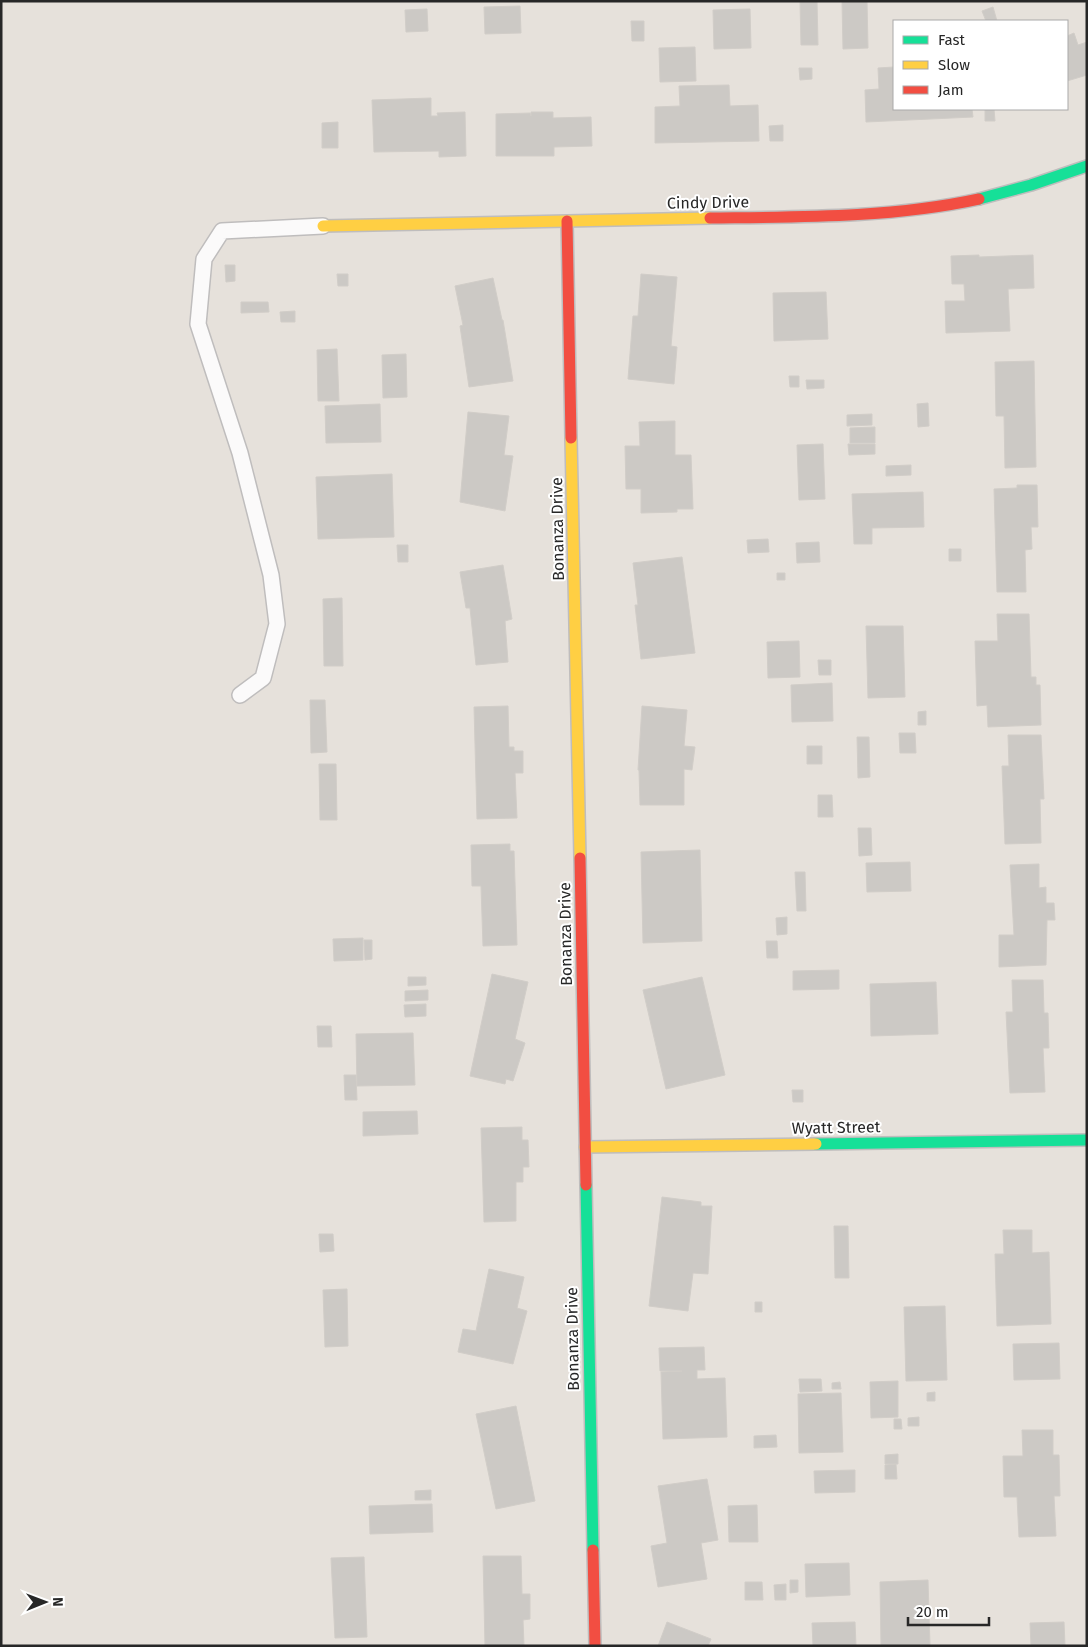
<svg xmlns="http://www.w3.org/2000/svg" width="1088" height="1647" viewBox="0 0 1088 1647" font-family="'Fira Sans',sans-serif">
	<rect width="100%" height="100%" fill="#e6e1db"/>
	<path fill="#ccc9c5" stroke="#d1cdc8" d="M800 1H817L818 45H801Z
		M842 1H867L868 48 843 49Z
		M520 6 521 33 485 34 484 7Z
		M993 7 997 21H986L982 11Z
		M427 9 428 31 406 32 405 10Z
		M750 9 751 48 714 49 713 10Z
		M631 21H644V41H632Z
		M1074 33 1078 45 1087 42V75L1067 81V36Z
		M695 47 696 81 660 82 659 48Z
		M894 67V109H972L973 117 866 122 865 90 879 89 878 68Z
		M799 68H812V79L800 80Z
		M729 85 730 106 758 105 759 141 655 143V107L680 106 679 86Z
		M431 98V116H438L437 113 465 112 466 156 439 157V151L374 152 372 100Z
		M985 109H994L995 121H985Z
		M531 112H553V118L591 117 592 146 554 147V156H496V114L530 113 531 116Z
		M338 122V148H322V123Z
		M783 125V141H770L769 126Z
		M979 255V257L1033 255 1034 288 1008 289 1010 331 946 333 945 301H965L964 284H952L951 256Z
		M225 265H235V281L226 282Z
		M337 274H348V286H338Z
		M641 274 677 277 671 346 677 347 674 384 628 379 633 316H638Z
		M493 278 502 320H503L513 381 469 387 460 326 463 325 455 286Z
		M826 292 828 339 774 341 773 293Z
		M241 302H268L269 312 241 313Z
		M295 311V322H281L280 312Z
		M337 349 339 401H318L317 350Z
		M406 354 407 397 383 398 382 355Z
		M1034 361 1036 467 1005 468 1004 416H996L995 362Z
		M789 376H799V387H790Z
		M806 380H824V388L807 389Z
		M928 403 929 426 918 427 917 404Z
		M380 404 381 442 326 443 325 406Z
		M468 412 509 416 504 455 513 456 505 511 460 502Z
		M872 414V425L847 426V415Z
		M675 421V455H691L693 509H677V512L641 513V489H626L625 446H640L639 422Z
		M875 427V443H850V428Z
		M823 444 825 499 799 500 797 445Z
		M848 444H875V454L849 455Z
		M911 465V475L886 476V466Z
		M392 474 394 537 318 539 316 477Z
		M1017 485H1037L1038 527H1031L1032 549 1025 550 1026 592H997L994 489 1017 488Z
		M923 492 924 527 872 528V544H854L852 494Z
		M768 539 769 552 748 553 747 540Z
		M819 542 820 562 797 563 796 543Z
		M397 545H408V562H398Z
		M949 549H961V561H949Z
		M682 557 695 653 641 659 635 605H638L633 563Z
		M503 565 512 619 505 621 508 662 476 665 470 608H466L460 572Z
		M777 573H785V580H777Z
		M342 598 343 666H324L323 599Z
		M997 614H1029L1031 677H1036V685H1040L1041 725 988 727 987 705 977 706 975 641H998Z
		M866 626H903L905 697 868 698Z
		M799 641 800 677 768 678 767 642Z
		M818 660H831V675H819Z
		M832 683 833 721 792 722 791 685Z
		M310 700H325L327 752 311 753Z
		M508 706 509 747H514V751H523V773H515L517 818 477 819 474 707Z
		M642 706 687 710 684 746 695 747 692 770 684 769V805H640L639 770H638Z
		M926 711V725H918V712Z
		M899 733H915L916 753H900Z
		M1008 735H1041L1044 799H1040L1041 843 1005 844 1002 766H1009Z
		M857 737H869L870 777 858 778Z
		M807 746H822V764H807Z
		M319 764H336L337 820H320Z
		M818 795H832L833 817H818Z
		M858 828H871L872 855 859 856Z
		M510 844V851H514L517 945 483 946 481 886H472L471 845Z
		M700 850 702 941 643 943 641 852Z
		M910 862 911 891 867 892 866 863Z
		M1039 864V888L1046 887V903H1054L1055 920H1047L1046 965 999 967V935H1014L1010 865Z
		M795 872H805L806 911H797Z
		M787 917V934L777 935 776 918Z
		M363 938V960L334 961 333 939Z
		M364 940H372V959L365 960Z
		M766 941H777L778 958H767Z
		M839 970V989L793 990V971Z
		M492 974 528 982 515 1039 525 1043 513 1081 506 1079 505 1084 470 1076Z
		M408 977H426V985L408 986Z
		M702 977 725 1075 666 1089 643 990Z
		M1012 980H1043L1044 1013H1048L1049 1048H1043L1045 1092 1010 1093 1006 1012H1013Z
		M936 982 938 1034 871 1036 870 984Z
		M428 990V1000L405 1001V991Z
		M426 1004V1016L405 1017 404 1005Z
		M317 1026H331L332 1047H318Z
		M413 1033 415 1085 357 1086 356 1034Z
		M344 1075H356L357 1100H345Z
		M792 1090H803V1102H793Z
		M417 1111 418 1134 363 1136V1112Z
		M522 1127V1140H528L529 1167H523V1182H516V1221L484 1222 481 1128Z
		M662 1197 701 1202V1206H712L708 1274 693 1273 688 1311 649 1306Z
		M834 1226H848L849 1278H835Z
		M1003 1230H1032V1253L1049 1252 1051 1324 997 1326 995 1254H1004Z
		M319 1234H333L334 1251 320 1252Z
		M489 1269 524 1277 517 1308 527 1311 513 1364 458 1352 463 1329 476 1331Z
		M347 1289 348 1346 325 1347 323 1290Z
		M755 1302H762V1312H755Z
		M945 1306 947 1380 906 1381 904 1307Z
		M1059 1343 1060 1379 1014 1380 1013 1344Z
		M704 1347 705 1370H697V1379L725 1378 727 1437 663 1439 661 1372 682 1371H660L659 1348Z
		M799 1379H821L822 1391 800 1392Z
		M898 1381V1417L871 1418 870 1382Z
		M840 1382 841 1389H832V1383Z
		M935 1392V1401H927V1393Z
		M841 1393 843 1452 799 1453 798 1394Z
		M516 1406 535 1501 496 1509 476 1414Z
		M919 1417V1426H908V1418Z
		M894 1419H901L902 1429H894Z
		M1022 1430H1053V1455H1059L1060 1496H1054L1056 1536 1019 1537 1017 1497H1004L1003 1456H1023Z
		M776 1435 777 1447 754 1448V1436Z
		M898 1454V1464H885V1455Z
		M896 1464 897 1479H885V1465Z
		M855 1470V1492L815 1493 814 1471Z
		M707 1479 718 1540 701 1543 707 1579 658 1587 651 1546 667 1543 658 1486Z
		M431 1490V1500H415V1491Z
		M432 1504 433 1532 370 1534 369 1506Z
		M757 1505 758 1542H729L728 1506Z
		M483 1556H521L522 1594H530V1619L523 1620 524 1646H485Z
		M364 1557 367 1637 335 1638 331 1558Z
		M849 1563 850 1595 806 1597 805 1564Z
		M790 1580H798V1592L790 1593Z
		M928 1580 930 1646H881L880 1582Z
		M745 1582H762L763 1600H745Z
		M786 1584V1600H775L774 1585Z
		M667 1622 711 1639 708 1646H658Z
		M855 1622 856 1646H813L812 1623Z
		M1064 1622 1065 1646H1031L1030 1623Z"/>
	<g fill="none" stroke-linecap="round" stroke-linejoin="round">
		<defs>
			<path id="lane" d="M240 695 263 678 277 624 271 575 240 453 198 324 204 259 222 231 323 226"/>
			<path id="fast" d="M979 199 1031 185 1087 166
				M816 1144 1087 1140
				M586 1185 593 1550"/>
			<path id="slow" d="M323 226 710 218
				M571 438 580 858
				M585 1147 816 1144"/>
			<path id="jam" d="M710 218C800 217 891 218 979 199
				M567 221 571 438
				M580 858 586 1185
				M593 1550 595 1646"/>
		</defs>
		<use href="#lane" stroke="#bfbdbd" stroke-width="18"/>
		<use href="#fast" stroke="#bfbdbd" stroke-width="14"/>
		<use href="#slow" stroke="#bfbdbd" stroke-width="14"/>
		<use href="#jam" stroke="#bfbdbd" stroke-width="14"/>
		<use href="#lane" stroke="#fbfafa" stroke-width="15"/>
		<use href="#fast" stroke="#16e098" stroke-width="11"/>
		<use href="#slow" stroke="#ffcf43" stroke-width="11"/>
		<use href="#jam" stroke="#f24e42" stroke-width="11"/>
	</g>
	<g text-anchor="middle" stroke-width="4" stroke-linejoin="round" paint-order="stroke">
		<g font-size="16" fill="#272727" stroke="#fff">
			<text transform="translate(708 202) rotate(-1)" y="6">Cindy Drive</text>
			<text transform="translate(557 529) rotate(-91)" y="6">Bonanza Drive</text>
			<text transform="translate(565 934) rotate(-91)" y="6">Bonanza Drive</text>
			<text transform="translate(836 1127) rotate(-1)" y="6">Wyatt Street</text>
			<text transform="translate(572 1339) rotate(-91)" y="6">Bonanza Drive</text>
		</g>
	</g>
	<rect width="1088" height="1647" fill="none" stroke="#272727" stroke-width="5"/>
	<rect x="893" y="20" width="175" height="90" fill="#ffffff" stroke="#a9a9a9"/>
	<rect x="903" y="36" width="25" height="8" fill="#16e098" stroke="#a9a9a9"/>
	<text x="938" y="45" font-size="15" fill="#272727">Fast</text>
	<rect x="903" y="61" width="25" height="8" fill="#ffcf43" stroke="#a9a9a9"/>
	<text x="938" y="70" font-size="15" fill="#272727">Slow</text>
	<rect x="903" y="86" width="25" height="8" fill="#f24e42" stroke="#a9a9a9"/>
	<text x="938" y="95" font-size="15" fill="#272727">Jam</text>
	<g transform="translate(45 1602) rotate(89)" stroke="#ffffff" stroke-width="4" paint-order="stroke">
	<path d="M0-4L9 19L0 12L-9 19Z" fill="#272727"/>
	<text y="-8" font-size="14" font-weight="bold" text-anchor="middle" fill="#272727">N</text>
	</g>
	<path d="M908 1617v8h81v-8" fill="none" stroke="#272727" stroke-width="2.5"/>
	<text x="916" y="1617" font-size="15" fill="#272727" stroke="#ffffff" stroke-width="4" paint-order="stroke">20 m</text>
</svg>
